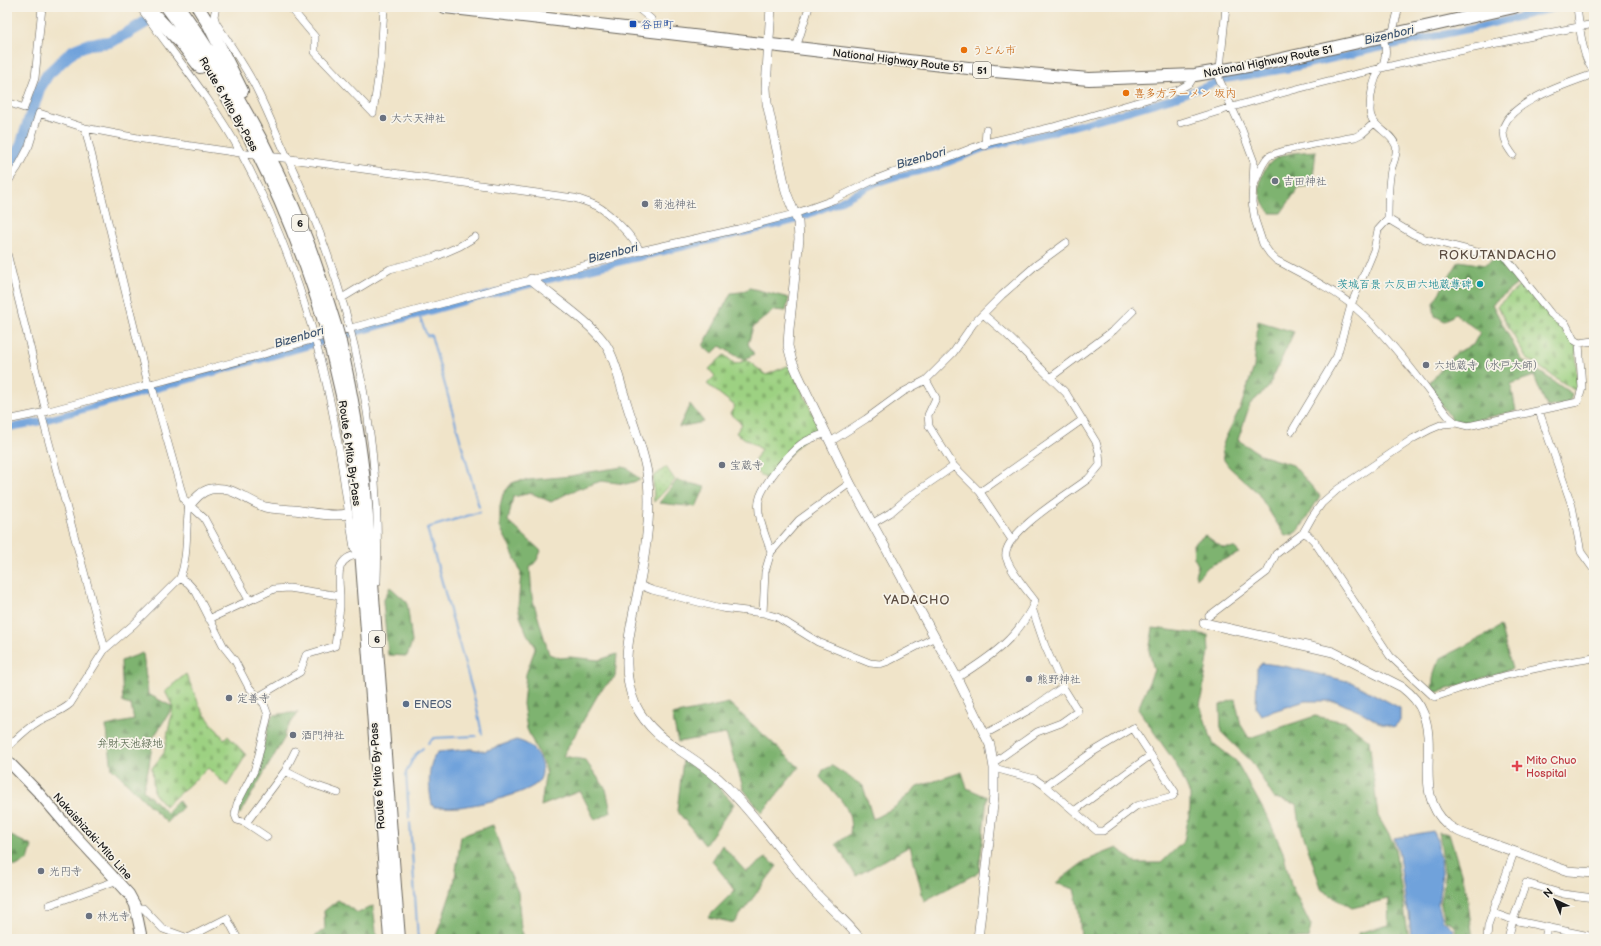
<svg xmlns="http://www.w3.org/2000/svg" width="1601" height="946" viewBox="0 0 1601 946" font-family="'Balsamiq Sans','Klee One',sans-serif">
	<defs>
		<pattern id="green-dots" width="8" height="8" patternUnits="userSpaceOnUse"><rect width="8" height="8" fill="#9dd182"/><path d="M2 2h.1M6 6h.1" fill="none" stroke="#87b370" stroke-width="1.8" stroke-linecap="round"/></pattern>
		<pattern id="forest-firs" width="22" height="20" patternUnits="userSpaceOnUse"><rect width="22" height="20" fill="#7eb370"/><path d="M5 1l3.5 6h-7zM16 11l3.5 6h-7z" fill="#66915b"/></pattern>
		<pattern id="cemetery-stones" width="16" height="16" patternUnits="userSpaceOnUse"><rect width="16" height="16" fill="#9dd182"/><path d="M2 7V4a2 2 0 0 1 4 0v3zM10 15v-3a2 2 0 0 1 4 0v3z" fill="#87b370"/></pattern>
	</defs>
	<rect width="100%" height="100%" fill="#f7f3e8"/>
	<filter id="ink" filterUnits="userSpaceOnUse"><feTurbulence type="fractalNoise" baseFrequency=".025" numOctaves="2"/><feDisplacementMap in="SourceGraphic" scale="8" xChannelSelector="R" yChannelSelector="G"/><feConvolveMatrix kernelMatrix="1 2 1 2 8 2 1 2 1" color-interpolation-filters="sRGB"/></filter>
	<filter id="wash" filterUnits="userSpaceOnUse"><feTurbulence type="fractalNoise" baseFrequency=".012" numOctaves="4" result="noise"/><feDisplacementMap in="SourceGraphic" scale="16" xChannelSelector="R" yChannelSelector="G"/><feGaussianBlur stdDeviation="0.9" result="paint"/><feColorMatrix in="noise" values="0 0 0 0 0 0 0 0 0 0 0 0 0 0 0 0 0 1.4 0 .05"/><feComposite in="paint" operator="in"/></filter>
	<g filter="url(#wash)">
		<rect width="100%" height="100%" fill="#f0e4c9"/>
		<path fill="url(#green-dots)" stroke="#5c764f" d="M666 467 675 480 654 502 653 477Z"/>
		<path fill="url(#forest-firs)" stroke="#4d6846" d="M1316 151 1312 186 1299 187 1281 213H1270C1267 208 1261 200 1260 194 1258 179 1265 163 1279 157 1290 152 1304 152 1316 151Z
			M1499 256 1521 281 1492 304 1521 359 1572 394 1569 404 1547 407 1534 376 1511 384 1516 411 1467 422 1452 420 1428 384 1457 352 1473 345 1480 332 1455 314 1445 321 1435 316 1433 303 1459 261 1485 265Z
			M750 288 789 298 786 311 774 310 753 327 748 344 754 354 743 360 720 346 712 354 703 346 731 293 741 292Z
			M1258 321 1294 332 1268 388 1250 404 1238 440 1263 456 1293 465 1320 496 1300 529 1292 535 1285 536 1257 492 1229 467 1224 460 1222 448 1225 439 1241 406 1254 367Z
			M690 404 704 422 679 427Z
			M623 467 629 469 640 480 626 484 601 481 570 492 551 502 531 493 513 497 508 521 541 551 537 560 530 568 532 597 549 654 560 658 570 657 599 660 617 654 615 677 600 691 563 756 585 760 606 789 611 812 595 820 580 791 541 806 546 770 527 729 523 704 526 674 535 649 534 644 527 634 520 616 518 606 521 573 510 547 500 527V506L503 494 512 483 518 481 571 476 589 472Z
			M677 480 705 487 696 507 659 503Z
			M1205 535 1223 548H1235L1240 553 1209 566 1197 578 1195 574 1198 565 1194 557 1193 544Z
			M390 587 407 602 412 642 407 656 388 655 383 602Z
			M1500 626 1512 669 1438 692H1435L1432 689C1433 678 1434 667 1441 658L1492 632Z
			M1153 628 1208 635 1209 652 1200 706 1213 743 1236 761 1268 818 1283 852 1291 885 1311 926 1308 939H1081L1079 911 1074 889 1056 883 1085 861 1117 848 1136 863H1161L1184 841 1190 809V794L1176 764 1138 709 1154 670 1149 651Z
			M143 653 148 694 173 707 153 738 149 766 143 790 167 813 178 800 183 807 167 823 112 768 106 726 134 720 131 705 123 703 121 661Z
			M1235 699 1241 725 1249 738 1315 716 1346 722 1369 740 1378 816 1393 842 1395 849 1409 939H1358V933L1388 925 1389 899 1352 908 1322 890 1300 825 1297 804 1274 798 1252 762 1221 732 1220 705Z
			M729 703 799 767 762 813 744 790 726 734 678 742 672 715Z
			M287 713H298L284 733 285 737 240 814 238 813 240 804 258 768 270 719 274 715Z
			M683 760 708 775 734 804 705 845 677 811Z
			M832 766 863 786 873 819 895 807 917 787 962 772 967 788 987 797 979 872 924 901 910 846 856 876 836 844 850 834C854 806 836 796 820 777L823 770Z
			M493 825 506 865 518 892 521 929 525 939H435L454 884 461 836Z
			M1439 832 1449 834 1466 889 1473 939H1454L1456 930 1452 923 1445 920 1440 901 1445 878Z
			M7 834 32 846 28 860 14 867 7 856Z
			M722 845 746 872 766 858 777 866 734 923 708 917 735 890 712 861Z
			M338 900 358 913 373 906 377 939H311L325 929 324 911Z"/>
		<path fill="url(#cemetery-stones)" stroke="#5c764f" d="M1522 284 1550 316 1563 325 1576 345 1577 392 1526 358 1497 306Z
			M724 355 735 364 747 360 766 375 790 365 821 431 806 437 766 479 751 468 761 449 736 433 742 424 730 414 735 406 707 384 715 376 709 369Z
			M186 674 202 711 224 739 228 736 246 755 227 786 208 768 165 806 154 793 152 768 164 753 173 707 165 691Z"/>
		<path fill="#70a2db" stroke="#465f7c" d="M1262 663 1284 666 1351 682 1400 708V721L1394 727 1378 722 1363 713 1336 701H1305L1261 715 1256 708 1257 668Z
			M516 740C528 743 533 747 539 758 542 765 544 774 539 781 532 793 474 806 459 807 451 808 442 807 434 807L432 805C429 790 426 764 438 752L471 749 485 751Z
			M1433 831 1438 840V850L1441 858 1442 873 1438 904 1443 920 1453 929 1451 937 1446 939H1411L1409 913 1406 906 1399 855 1394 838Z"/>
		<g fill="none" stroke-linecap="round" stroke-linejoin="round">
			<path stroke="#70a2db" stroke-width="2" d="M419 315 427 336 431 335 479 507
				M480 512 427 528 476 704 482 734
				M428 743 434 738 476 736
				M409 818 406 772 415 755 423 748
				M410 823 418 939"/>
			<path stroke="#70a2db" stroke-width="7" d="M1222 80 1288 69 1389 46 1474 28 1560 7
				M7 428 39 422 484 296 611 264 792 221 837 203 876 183 898 176 934 168 984 148 1056 131 1129 111 1177 97 1217 82"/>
			<path stroke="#70a2db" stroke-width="12" d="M7 169 21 146 39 89 48 74 74 50 89 44 109 42 124 35 146 22"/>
		</g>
	</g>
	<g filter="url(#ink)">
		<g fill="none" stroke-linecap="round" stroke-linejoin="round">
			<defs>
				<path id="minor" d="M140 7C174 55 213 101 241 153 283 231 313 319 331 405 341 452 346 500 354 548L360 554
					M216 7 214 16 216 23C229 43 242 62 253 82 266 107 276 133 288 159 352 292 382 435 377 582
					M290 7 315 37V52L373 113
					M639 7V9L651 19 656 32
					M1226 7 1219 79 1242 130 1254 162 1252 202 1255 220 1263 244 1270 254 1276 260C1302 274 1329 287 1352 305 1389 336 1418 378 1448 416L1456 423
					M1577 7C1579 21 1582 62 1594 70
					M1392 35 1399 7
					M796 48 809 7
					M7 102 24 108 35 78 42 7
					M373 113 381 58 384 7
					M1181 123C1315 79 1455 51 1594 24
					M85 128 148 384
					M985 146 986 130
					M1513 155C1508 148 1503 141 1503 132 1503 104 1569 83 1591 75L1594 70
					M276 157 574 198C582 200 590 203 597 206 610 213 634 238 640 251
					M7 183 18 167 29 146 39 113 85 128 143 139 254 155
					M1254 185C1258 176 1261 164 1268 157 1278 149 1339 140 1355 137L1363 133 1374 123
					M1388 219 1413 234 1425 239 1476 252 1501 254 1507 259 1551 314 1566 324 1574 340 1579 343 1594 341
					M7 253 46 412
					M342 298 390 269 435 257 460 246 475 237
					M1051 377 1114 330 1133 311
					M926 380 936 398 928 415 929 426 954 466 980 492 1012 540
					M151 383 184 500 204 518 249 600
					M1539 411 1572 506 1581 552 1594 570
					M41 413 105 649
					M7 420 41 413 261 355 351 328 507 286 640 251 738 229 794 214 833 200 874 180 892 173 942 160 985 143 1053 127 1178 90 1190 83 1195 75
					M1292 431 1337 356 1351 305 1374 250 1378 230 1388 219C1388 202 1388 186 1391 170 1393 163 1398 153 1396 146 1391 131 1370 128 1370 110 1370 97 1373 81 1380 69 1381 66 1384 64 1384 61 1387 53 1385 45 1383 37
					M830 442 866 419 903 392 926 380 953 353 973 324 1002 295 1036 265 1066 243
					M980 492 1082 420
					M873 523 890 513 910 496 954 466
					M1303 533 1308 535 1314 541 1390 656 1433 696 1435 697C1488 678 1539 666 1594 658
					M771 552C767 539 756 515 759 501 761 486 789 453 801 444 808 439 818 436 827 433
					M180 578 188 583 196 592 224 647 235 661 248 686 264 704 268 715 258 758 254 771 237 804 235 815 237 820 246 823 267 837
					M639 585 652 590 721 608 763 613 777 617 818 642 870 663 880 664 889 661 935 637
					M763 613 765 572 771 552 799 520 850 483
					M1209 616 1267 572 1276 554 1303 533 1312 517 1322 503 1338 489 1414 438 1431 429 1443 424 1456 423 1468 426 1578 402 1582 388 1579 343
					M209 619 274 589 289 588 340 596C339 575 334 558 360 554
					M957 678C990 657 1019 638 1035 601 1026 589 1010 571 1006 557 1001 534 1071 492 1088 479 1092 475 1096 470 1100 465L1099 452 1096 442 1066 393 1005 333 983 314
					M258 697 300 672 306 655 335 646 340 607V596
					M1133 728 1175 792 1173 796 1136 806 1103 831H1097L1045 786 1091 753Z
					M985 734 1031 709 1063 687 1045 646 1032 608
					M7 748C17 738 27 728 39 721 49 715 61 712 70 704L105 649 134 624 180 578C189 554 185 530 189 506
					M993 763 1037 732 1061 723 1078 711 1063 687
					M994 768 1035 779 1045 786
					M285 771 309 783 338 793
					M1074 811 1151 755
					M246 823 285 771 295 751
					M49 905 118 880
					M135 908H143L163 929 188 938 227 918 238 939
					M1493 913 1513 920 1594 937
					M1487 939 1488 926 1514 852
					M1508 939 1513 920 1526 883 1563 894 1594 898
					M1545 939 1547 928"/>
				<path id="tertiary" d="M771 7 766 88 767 103 786 192 798 222 799 239 789 329 788 346 792 361 799 377 850 483 957 678 990 745 994 768V796L978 939
					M531 279C553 298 591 322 606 345 616 360 619 381 625 398 631 419 640 441 645 463 654 498 646 550 639 586 632 624 618 666 635 704 654 744 694 753 723 783 756 816 783 854 813 890 828 907 846 920 860 939
					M189 506C195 499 201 491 211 489 231 485 247 501 265 507 274 509 284 509 293 510 312 512 329 517 348 514
					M1204 623 1333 652 1402 687C1411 694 1419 702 1423 713 1438 750 1413 795 1448 825 1459 834 1474 837 1487 842 1510 850 1533 858 1556 867L1568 871 1594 873"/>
				<path id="secondary" d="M7 760 38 792 73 833 129 894 135 905 142 939"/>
				<path id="trunk" d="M147 7 183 45 200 67
					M167 7C240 103 293 215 327 331
					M179 7C231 80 275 158 307 241 318 270 327 299 336 328
					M198 7 209 25 242 91
					M445 7 994 71 1089 79 1195 75 1265 63 1514 7
					M340 342C351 391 360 440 365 491L399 939
					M330 344 344 404 352 455 358 510 390 939"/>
			</defs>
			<use href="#minor" stroke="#666259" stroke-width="8"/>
			<use href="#tertiary" stroke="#666259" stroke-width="10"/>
			<use href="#secondary" stroke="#666259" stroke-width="12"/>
			<use href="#trunk" stroke="#666259" stroke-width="14"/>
			<use href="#minor" stroke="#fff" stroke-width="7"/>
			<use href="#tertiary" stroke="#fff" stroke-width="9"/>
			<use href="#secondary" stroke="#fff" stroke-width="10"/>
			<use href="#trunk" stroke="#fff" stroke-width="12"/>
			<defs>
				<path id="trunk-bridge" d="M336 328 340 342
					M327 331 330 344"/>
			</defs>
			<use href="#trunk-bridge" stroke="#666259" stroke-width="14" stroke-linecap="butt"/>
			<use href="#trunk-bridge" stroke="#fff" stroke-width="12"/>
		</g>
	</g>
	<rect fill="#1a4fb4" stroke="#f7f3e8" stroke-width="1.5" x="629" y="20" width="8" height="8" rx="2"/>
	<g fill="#e8710a" stroke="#f7f3e8" stroke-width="1.5">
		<circle cx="964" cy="50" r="4"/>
		<circle cx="1126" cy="93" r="4"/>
	</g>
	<g fill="#6b7280" stroke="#f7f3e8" stroke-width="1.5">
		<circle cx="383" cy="118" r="4"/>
		<circle cx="1275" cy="181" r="4"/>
		<circle cx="645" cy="204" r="4"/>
		<circle cx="1426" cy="365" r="4"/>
		<circle cx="722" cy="465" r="4"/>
		<circle cx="1029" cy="679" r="4"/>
		<circle cx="229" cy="698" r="4"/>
		<circle cx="293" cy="735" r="4"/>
		<circle cx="41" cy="871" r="4"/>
		<circle cx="89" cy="916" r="4"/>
	</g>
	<circle fill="#0f9aa8" stroke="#f7f3e8" stroke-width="1.5" cx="1480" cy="284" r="4"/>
	<circle fill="#5c6f8a" stroke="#f7f3e8" stroke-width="1.5" cx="406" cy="704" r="4"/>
	<path fill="#e0444e" stroke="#f7f3e8" stroke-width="1.5" d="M1515 760h4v4h4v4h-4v4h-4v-4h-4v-4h4z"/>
	<g text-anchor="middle" stroke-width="3.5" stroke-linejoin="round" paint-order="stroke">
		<g fill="#f7f3e8" stroke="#5e5c59" stroke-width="1">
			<rect x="973" y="62" width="18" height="16" rx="3"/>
			<rect x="292" y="215" width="16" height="16" rx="3"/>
			<rect x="369" y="631" width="16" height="16" rx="3"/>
		</g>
		<g font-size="10" font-weight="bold" fill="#1c1c1c">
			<text x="982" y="74">51</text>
			<text x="300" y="227">6</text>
			<text x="377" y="643">6</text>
		</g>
		<g font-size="11" fill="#164399" stroke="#f7f3e8" text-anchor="start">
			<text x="641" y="28">谷田町</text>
		</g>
		<g font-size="11" fill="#c56008" stroke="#f7f3e8" text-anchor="start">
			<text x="972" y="54">うどん市</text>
			<text x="1134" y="97">喜多方ラーメン 坂内</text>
		</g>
		<g font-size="11" fill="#1c1c1c" stroke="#f7f3e8">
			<text transform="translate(898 60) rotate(7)" y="4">National Highway Route 51</text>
			<text transform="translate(1268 61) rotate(-11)" y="4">National Highway Route 51</text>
			<text transform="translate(229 104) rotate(60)" y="4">Route 6 Mito By-Pass</text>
			<text transform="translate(350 453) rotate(82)" y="4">Route 6 Mito By-Pass</text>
			<text transform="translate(377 776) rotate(-94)" y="4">Route 6 Mito By-Pass</text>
			<text transform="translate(93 836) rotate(48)" y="4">Nakaishizaki-Mito Line</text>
		</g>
		<g font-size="11" fill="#5b616d" stroke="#f7f3e8" text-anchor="start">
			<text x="391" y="122">大六天神社</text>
			<text x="1283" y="185">吉田神社</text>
			<text x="653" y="208">菊池神社</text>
			<text x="1434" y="369">六地蔵寺（水戸大師）</text>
			<text x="730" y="469">宝蔵寺</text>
			<text x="1037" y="683">熊野神社</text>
			<text x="237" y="702">定善寺</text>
			<text x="301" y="739">酒門神社</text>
			<text x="49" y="875">光円寺</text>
			<text x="97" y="920">林光寺</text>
		</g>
		<g font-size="11" fill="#0d838f" stroke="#f7f3e8" text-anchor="end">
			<text x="1472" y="288">茨城百景 六反田六地蔵尊碑</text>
		</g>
		<g font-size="11" fill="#4e5e75" stroke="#f7f3e8" text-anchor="start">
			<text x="414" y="708">ENEOS</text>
		</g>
		<g font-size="11" fill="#495b40" stroke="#f7f3e8">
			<text x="130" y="747">弁財天池緑地</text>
		</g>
		<g font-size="11" fill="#be3a42" stroke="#f7f3e8" text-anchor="start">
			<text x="1526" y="764">Mito Chuo<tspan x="1526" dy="13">Hospital</tspan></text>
		</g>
		<g font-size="12" font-style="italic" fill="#425872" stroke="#f7f3e8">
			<text transform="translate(1389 35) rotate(-13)" y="4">Bizenbori</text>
			<text transform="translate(921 158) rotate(-16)" y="4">Bizenbori</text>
			<text transform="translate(613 253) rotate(-14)" y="4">Bizenbori</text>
			<text transform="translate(299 337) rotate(-16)" y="4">Bizenbori</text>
		</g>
		<g font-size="13" letter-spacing="1" fill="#5b4c41" stroke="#f7f3e8">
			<text x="1498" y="259">ROKUTANDACHO</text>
			<text x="917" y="604">YADACHO</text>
		</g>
	</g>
	<rect width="1601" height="946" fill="none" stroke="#f7f3e8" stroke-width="24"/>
	<g transform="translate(1555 900) rotate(316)" stroke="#f7f3e8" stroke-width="3" paint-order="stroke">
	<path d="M0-3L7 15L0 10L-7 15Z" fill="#1c1c1c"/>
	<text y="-6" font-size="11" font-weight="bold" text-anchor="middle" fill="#1c1c1c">N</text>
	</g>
</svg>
